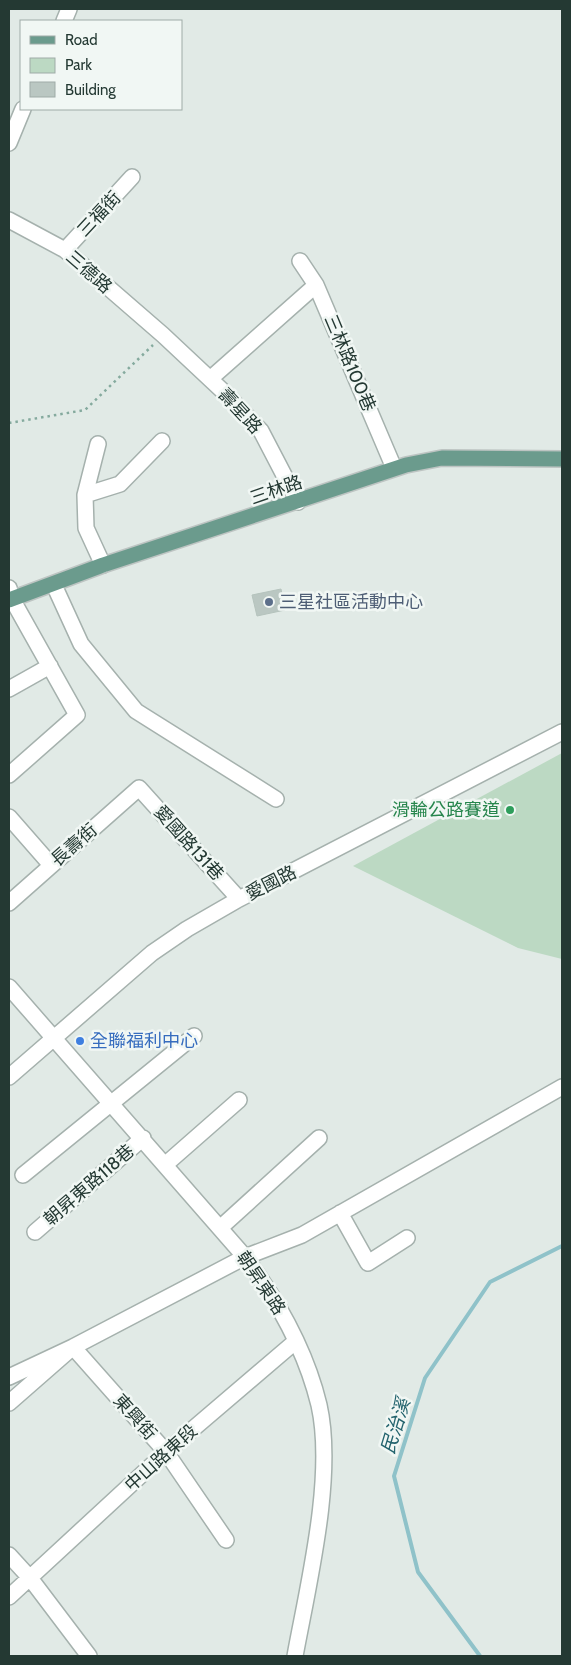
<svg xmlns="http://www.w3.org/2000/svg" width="571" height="1665" viewBox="0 0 571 1665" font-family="Cabin,'Noto Sans TC',sans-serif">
	<rect width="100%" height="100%" fill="#e1eae6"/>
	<path fill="#bcd9c3" d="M562 753V959L518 948 353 866Z"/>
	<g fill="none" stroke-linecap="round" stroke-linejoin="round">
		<path stroke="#8fc2c9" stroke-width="4" d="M480 1656 418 1572 394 1476 425 1378 490 1282 562 1246"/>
	</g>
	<path fill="#bac7c2" stroke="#b5c3bd" d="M281 589 285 610 257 616 252 595Z"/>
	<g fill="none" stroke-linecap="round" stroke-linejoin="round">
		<defs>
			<path id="minor" d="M64 21 69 9
				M9 143 23 109
				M9 220 65 250 163 335 227 395 261 431 298 502
				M65 250 132 177
				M300 261 316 285 394 468
				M210 379 316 285
				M98 444 85 495 86 528 103 565
				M85 495 120 484 162 441
				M54 585 81 644 136 711 276 799
				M9 588 12 599 77 715 9 775
				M9 689 50 666
				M9 817 51 865
				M9 903 139 788 239 899
				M9 987 245 1257C278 1301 306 1351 319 1405 335 1476 308 1585 295 1656
				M9 1077 152 953 187 929 239 899 562 732
				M166 1164 239 1100
				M23 1175 194 1036
				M340 1213 368 1263 407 1238
				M220 1228 319 1138
				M35 1232 143 1138
				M9 1377 73 1347 245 1257 302 1235 562 1087
				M9 1403 73 1347 166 1452 226 1540
				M9 1555 30 1578 89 1656
				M9 1597 166 1452 296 1341"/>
			<path id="major" d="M9 600 103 565 406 465 442 458 562 459"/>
		</defs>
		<use href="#minor" stroke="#a5b1ad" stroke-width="18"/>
		<use href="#major" stroke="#bdc4c2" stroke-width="18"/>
		<path stroke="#85aa9e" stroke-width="2.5" stroke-dasharray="2.5 4" stroke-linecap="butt" d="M9 423 85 410 153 345"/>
		<use href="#minor" stroke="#fff" stroke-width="15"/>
		<use href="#major" stroke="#6b9b8d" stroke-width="15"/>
	</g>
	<circle fill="#5c6f8a" stroke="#f1f7f4" stroke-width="2" cx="269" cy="602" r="5"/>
	<circle fill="#2e9e5b" stroke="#f1f7f4" stroke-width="2" cx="510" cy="810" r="5"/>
	<circle fill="#3f7fe0" stroke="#f1f7f4" stroke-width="2" cx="80" cy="1041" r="5"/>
	<g text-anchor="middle" stroke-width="5" stroke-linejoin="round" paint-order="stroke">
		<g font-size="18" fill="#243933" stroke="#f1f7f4">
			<text transform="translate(99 214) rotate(-47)" y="6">三福街</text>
			<text transform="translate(89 272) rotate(41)" y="6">三德路</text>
			<text transform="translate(350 363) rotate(67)" y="6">三林路100巷</text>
			<text transform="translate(240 411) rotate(47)" y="6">壽星路</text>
			<text transform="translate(276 490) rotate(-19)" y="6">三林路</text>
			<text transform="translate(189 843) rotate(48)" y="6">愛國路131巷</text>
			<text transform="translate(74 845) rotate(-41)" y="6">長壽街</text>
			<text transform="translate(271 883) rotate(-27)" y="6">愛國路</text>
			<text transform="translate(89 1185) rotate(-41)" y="6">朝昇東路118巷</text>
			<text transform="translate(261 1283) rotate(56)" y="6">朝昇東路</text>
			<text transform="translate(135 1417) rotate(48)" y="6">東興街</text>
			<text transform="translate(161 1458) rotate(-42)" y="6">中山路東段</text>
		</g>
		<g font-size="18" fill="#4e5e75" stroke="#f1f7f4" text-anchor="start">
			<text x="279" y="608">三星社區活動中心</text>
		</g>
		<g font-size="18" fill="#27864d" stroke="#f1f7f4" text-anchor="end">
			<text x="500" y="816">滑輪公路賽道</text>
		</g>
		<g font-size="18" fill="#366cbe" stroke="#f1f7f4" text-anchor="start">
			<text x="90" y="1047">全聯福利中心</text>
		</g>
		<g font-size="19" font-style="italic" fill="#24646e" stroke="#f1f7f4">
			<text transform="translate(395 1426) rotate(-73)" y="7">民治溪</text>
		</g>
	</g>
	<rect width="571" height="1665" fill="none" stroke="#243933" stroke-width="20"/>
	<rect x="20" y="20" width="162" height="90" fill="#f1f7f4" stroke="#9faba7"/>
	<rect x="30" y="36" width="25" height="8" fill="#6b9b8d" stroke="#9faba7"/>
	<text x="65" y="45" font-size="15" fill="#243933">Road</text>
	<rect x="30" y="58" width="25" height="15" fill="#bcd9c3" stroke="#9faba7"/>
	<text x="65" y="70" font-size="15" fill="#243933">Park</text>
	<rect x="30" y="82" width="25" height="15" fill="#bac7c2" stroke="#9faba7"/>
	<text x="65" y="95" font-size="15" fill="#243933">Building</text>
</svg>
